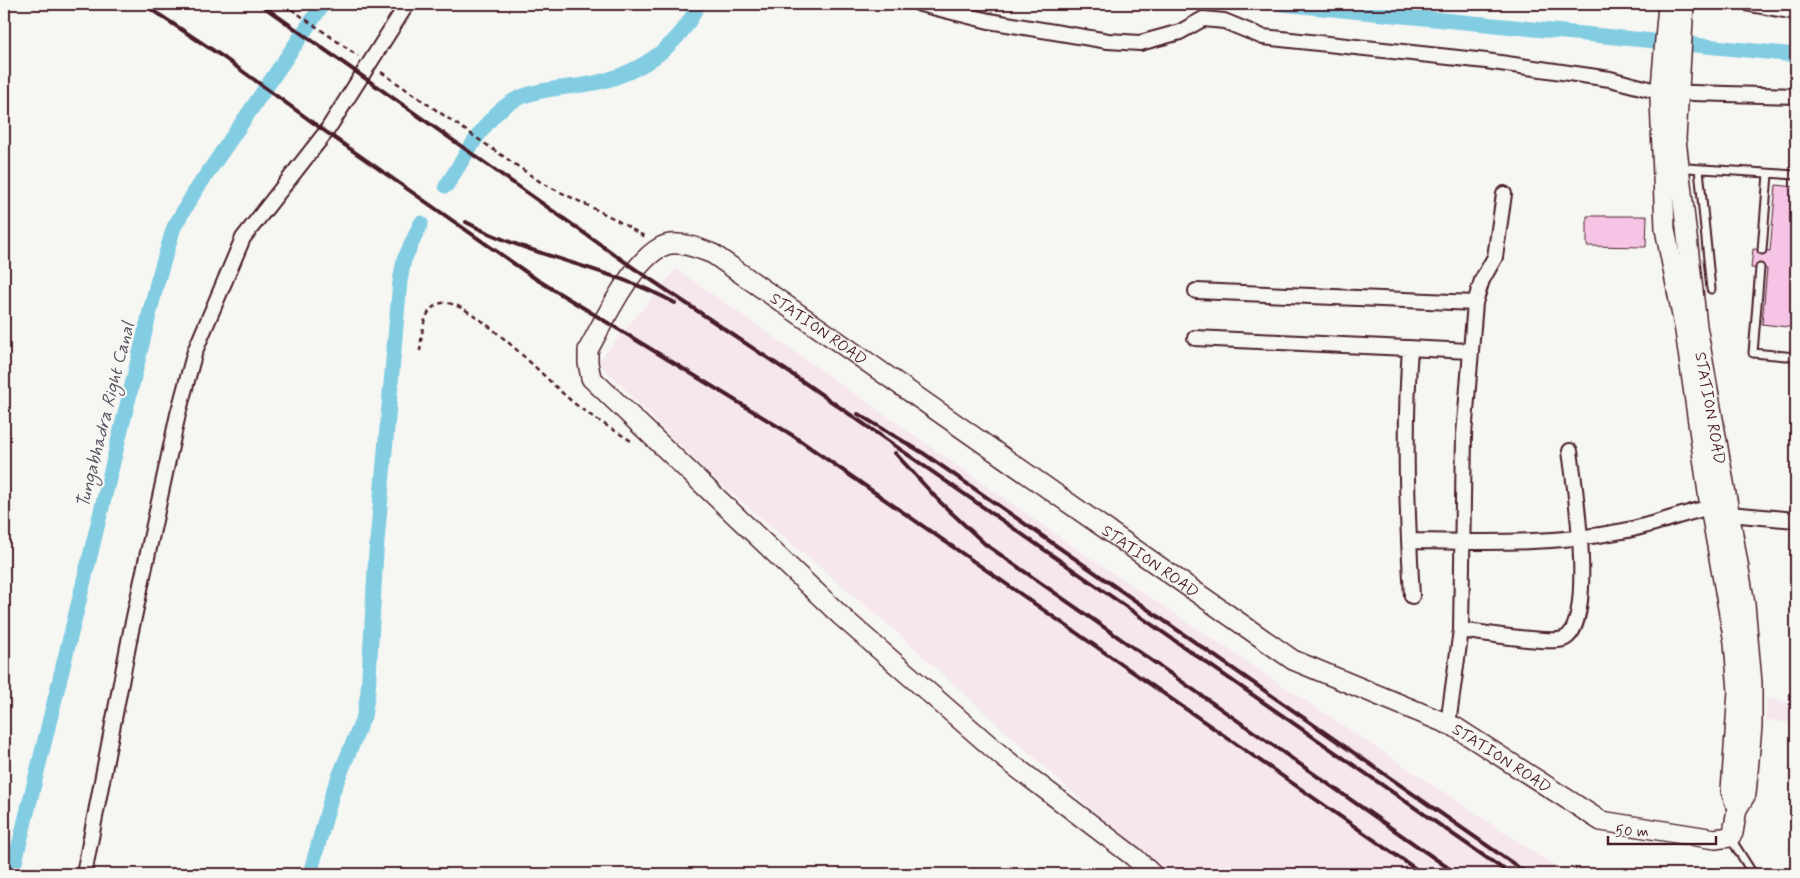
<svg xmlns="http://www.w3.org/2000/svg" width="1800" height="878" viewBox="0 0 1800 878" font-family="Mynerve,sans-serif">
	<rect width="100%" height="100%" fill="#f6f6f2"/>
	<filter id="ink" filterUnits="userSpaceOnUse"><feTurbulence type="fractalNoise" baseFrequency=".02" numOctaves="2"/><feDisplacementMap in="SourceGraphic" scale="10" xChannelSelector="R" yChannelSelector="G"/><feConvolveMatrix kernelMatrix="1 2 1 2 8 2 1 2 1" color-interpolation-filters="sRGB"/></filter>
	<g filter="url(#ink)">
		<path fill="#f6e7ee" d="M676 269 1074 547 1567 874H1162L892 628 705 471 598 362Z
			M1767 698 1796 704V724L1765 719Z"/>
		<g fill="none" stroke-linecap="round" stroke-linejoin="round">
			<path stroke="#82cde2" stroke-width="15" d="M1282 4 1796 55
				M446 186C463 161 483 120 508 104 532 88 562 89 589 84 635 76 680 48 698 4
				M12 874 157 283 174 227 194 193 323 4
				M310 874 333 791 364 716 368 692 376 553 400 281 404 260 421 223"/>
		</g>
		<path fill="#f6c4e4" stroke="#4a1f2b" d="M1776 185 1796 187V328L1762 324 1767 269 1751 268 1753 249 1770 251Z
			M1587 216H1647L1646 247 1587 246Z"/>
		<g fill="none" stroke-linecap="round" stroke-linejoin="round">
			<defs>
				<path id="lane" d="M1699 169 1711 289
					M1680 170 1687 168 1796 175
					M1762 250 1768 174
					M1760 268 1753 353 1796 357
					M1731 839 1753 874"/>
				<path id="street" d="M920 4 989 21 1108 41 1140 43 1180 32 1203 19 1214 20 1224 21 1263 37 1486 61 1610 79 1660 92 1796 96
					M1750 4 1796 12
					M1196 291 1475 303
					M1195 338 1470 351
					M1410 348C1404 432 1407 513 1412 596
					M1729 514 1796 520
					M1409 541C1480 542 1552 545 1623 531 1655 525 1686 512 1719 505
					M1461 630C1482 633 1546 644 1563 639 1597 627 1574 481 1570 451
					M1448 724 1461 630 1464 435 1475 303 1482 280 1495 257 1504 194
					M84 874 131 631 178 414 195 351 243 238 326 132 407 4"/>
				<g id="secondary">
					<path d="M1668 4 1660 99 1665 229 1685 331 1710 507 1734 642 1738 691 1731 791 1737 809"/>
					<path id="s1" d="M1152 874 1134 857 1004 758 841 616 591 378 588 363V350C604 321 631 263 661 247 676 239 698 248 713 254L1293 660 1455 727 1601 821 1715 839 1730 837 1733 833 1737 809 1746 794 1752 726V683L1745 604 1697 326 1676 139 1684 4"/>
				</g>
			</defs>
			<use href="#lane" stroke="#4a1f2b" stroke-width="11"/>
			<use href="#street" stroke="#4a1f2b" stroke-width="18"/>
			<use href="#secondary" stroke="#4a1f2b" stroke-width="22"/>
			<path stroke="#4a1f2b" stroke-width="2.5" stroke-dasharray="5 4" stroke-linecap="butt" d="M284 4 358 56
				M381 72 542 183 613 218 647 238
				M420 351C422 335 422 307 442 303 470 298 546 379 568 398 587 415 610 427 631 441"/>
			<use href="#lane" stroke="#f6f6f2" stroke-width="7"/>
			<use href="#street" stroke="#f6f6f2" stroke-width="14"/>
			<use href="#secondary" stroke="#f6f6f2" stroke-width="19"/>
			<path stroke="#4a1f2b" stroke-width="4" d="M143 4 223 57 326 132 536 279 792 435 1423 874
				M260 4 635 269 802 381 1510 874
				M466 222C532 258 610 267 675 303
				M858 414 923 453 1528 874
				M895 453 940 502 985 544 1457 874"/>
		</g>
	</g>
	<g text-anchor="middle" stroke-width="4.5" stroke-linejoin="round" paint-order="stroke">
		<g font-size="16" fill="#4a1f2b" stroke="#f6f6f2">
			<text dy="6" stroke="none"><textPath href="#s1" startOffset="1089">STATION ROAD</textPath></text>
			<text transform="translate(1711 408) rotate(80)" y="6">STATION ROAD</text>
			<text dy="6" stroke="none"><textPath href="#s1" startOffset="1494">STATION ROAD</textPath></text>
			<text dy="6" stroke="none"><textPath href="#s1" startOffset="1899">STATION ROAD</textPath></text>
		</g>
		<g font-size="18" font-style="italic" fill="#5b5362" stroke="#f6f6f2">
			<text transform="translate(105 415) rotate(-76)" y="6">Tungabhadra Right Canal</text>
		</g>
	</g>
	<rect width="1800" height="878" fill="none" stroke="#f6f6f2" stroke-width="20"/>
	<rect x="10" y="10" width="1780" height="858" fill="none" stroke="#4a1f2b" stroke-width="2" filter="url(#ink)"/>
	<path d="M1608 836v8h108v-8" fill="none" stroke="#4a1f2b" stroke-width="2.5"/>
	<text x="1615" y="836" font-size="15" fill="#4a1f2b" stroke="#f6f6f2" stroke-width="4" paint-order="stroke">50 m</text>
</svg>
